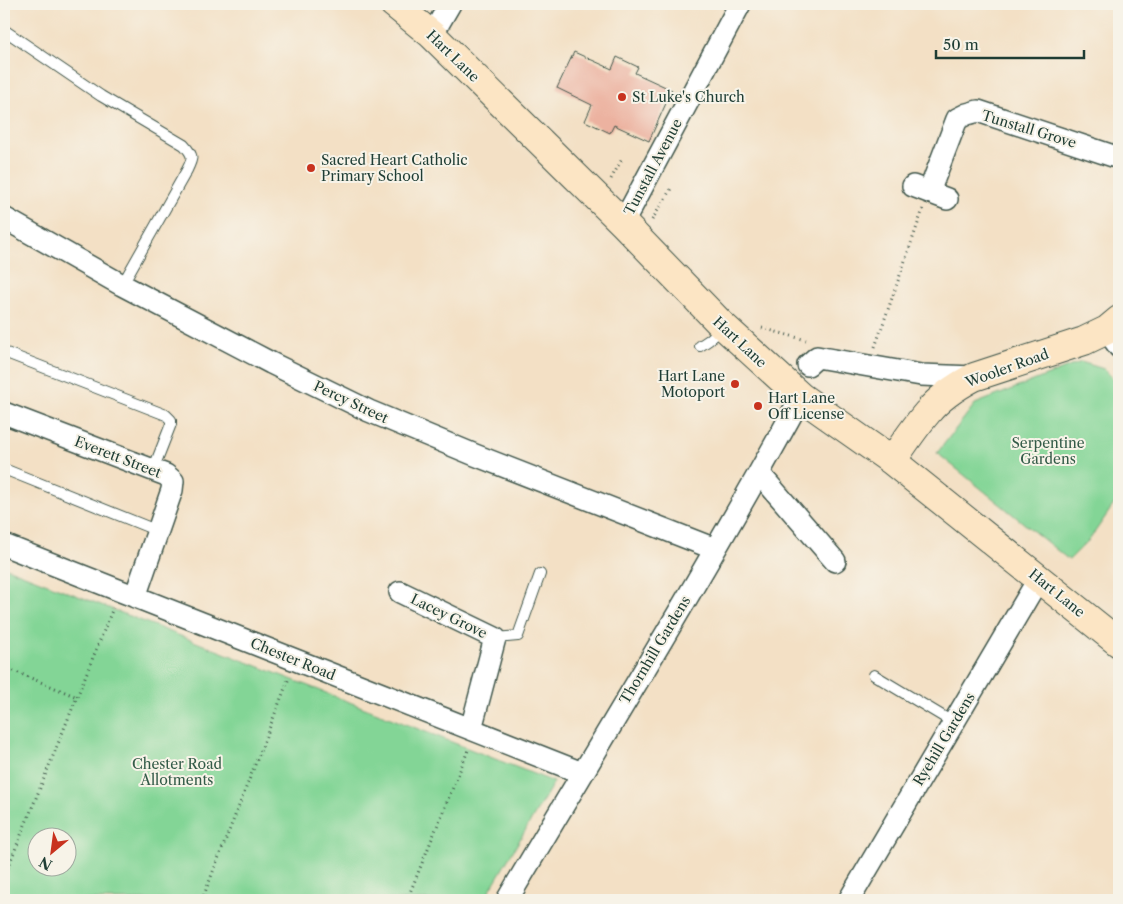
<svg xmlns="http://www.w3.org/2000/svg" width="1123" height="904" viewBox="0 0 1123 904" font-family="'Libre Caslon Text',serif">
	<rect width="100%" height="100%" fill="#f7f3e8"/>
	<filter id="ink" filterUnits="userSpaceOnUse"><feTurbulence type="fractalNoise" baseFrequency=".02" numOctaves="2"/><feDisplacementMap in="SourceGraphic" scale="10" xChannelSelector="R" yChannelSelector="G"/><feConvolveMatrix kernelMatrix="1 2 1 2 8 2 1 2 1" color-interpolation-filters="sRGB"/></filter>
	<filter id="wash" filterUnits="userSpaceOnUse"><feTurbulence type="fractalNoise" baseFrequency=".0096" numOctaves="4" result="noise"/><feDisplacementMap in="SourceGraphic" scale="20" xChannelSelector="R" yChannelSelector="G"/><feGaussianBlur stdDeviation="1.12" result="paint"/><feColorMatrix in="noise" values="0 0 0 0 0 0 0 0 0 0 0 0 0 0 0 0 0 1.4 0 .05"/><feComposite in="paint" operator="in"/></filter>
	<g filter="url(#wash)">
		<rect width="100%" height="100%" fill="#f3e0c5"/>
		<path fill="#83d596" stroke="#518965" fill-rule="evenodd" d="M1081 362 1104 369 1119 385V497L1090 539 1069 560 937 453 975 404Z
			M4 567 554 782 484 900H4ZM38 836H68V866H38Z"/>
		<g id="blocks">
			<path fill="#ecb2a0" d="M574 52 612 69 617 57 638 67 635 73 672 90 649 141 614 125 610 133 585 121 592 105 557 88Z"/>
		</g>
	</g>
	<g filter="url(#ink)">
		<use href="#blocks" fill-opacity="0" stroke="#3f554a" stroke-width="1"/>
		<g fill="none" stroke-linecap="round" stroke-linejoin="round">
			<defs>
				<path id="lane" d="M4 30 101 96 184 145C194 156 193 158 187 170L122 285
					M700 346 709 340 723 328
					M4 352 166 415 171 420V424L153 470
					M4 469 158 531
					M495 638 518 636 540 574
					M874 675 954 723"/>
				<path id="street" d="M432 35 450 4
					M913 186 947 199
					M929 192 957 119 967 114 978 111 1119 158
					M4 218 122 285 271 363 369 411 475 455 715 549
					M623 223 740 4
					M1107 330 1119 347
					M808 365 817 357 921 375 974 377
					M4 413 166 475 173 481 172 490 135 597
					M759 473 835 561
					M4 545 582 773
					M400 592 495 638 471 729
					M507 900C606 733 708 568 801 397
					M849 900 1039 578"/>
				<path id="secondary" d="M394 4 432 35 623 223 720 323 801 397 892 461 1119 643
					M892 461C903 445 914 428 927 413 939 398 957 386 974 377L1084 341 1107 330 1119 320"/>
			</defs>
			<use href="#lane" stroke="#3f554a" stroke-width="12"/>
			<use href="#street" stroke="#3f554a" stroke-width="24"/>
			<use href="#secondary" stroke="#3f554a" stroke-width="30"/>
			<path stroke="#3f554a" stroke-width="3" stroke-dasharray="1 4" stroke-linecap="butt" d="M611 179 622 159
				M652 220 672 187
				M762 328 806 340
				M875 347 923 209
				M4 667 77 697
				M4 877 113 608
				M202 900 289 678
				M407 900 469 748"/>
			<use href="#lane" stroke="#fff" stroke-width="10"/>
			<use href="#street" stroke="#fff" stroke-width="21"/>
			<use href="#secondary" stroke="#fce5c4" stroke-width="28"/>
		</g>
	</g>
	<g fill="#c8321e" stroke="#f7f3e8" stroke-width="2">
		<circle cx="622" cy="97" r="5"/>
		<circle cx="311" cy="168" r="5"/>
		<circle cx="735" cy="384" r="5"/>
		<circle cx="758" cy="406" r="5"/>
	</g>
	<g text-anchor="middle" stroke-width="4" stroke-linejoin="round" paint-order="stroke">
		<g font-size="14" fill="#1f3d34" stroke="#f7f3e8">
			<text transform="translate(453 56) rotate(44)" y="5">Hart Lane</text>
			<text transform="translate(1029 129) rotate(17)" y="5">Tunstall Grove</text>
			<text transform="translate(653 167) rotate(-62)" y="5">Tunstall Avenue</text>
			<text transform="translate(740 342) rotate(43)" y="5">Hart Lane</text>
			<text transform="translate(1007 368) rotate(-20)" y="5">Wooler Road</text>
			<text transform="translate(351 402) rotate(25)" y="5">Percy Street</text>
			<text transform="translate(118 457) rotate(21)" y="5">Everett Street</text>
			<text transform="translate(1057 593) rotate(39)" y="5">Hart Lane</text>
			<text transform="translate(449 616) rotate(26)" y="5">Lacey Grove</text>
			<text transform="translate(655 650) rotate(-59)" y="5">Thornhill Gardens</text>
			<text transform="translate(293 659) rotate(22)" y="5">Chester Road</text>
			<text transform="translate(944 739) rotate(-59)" y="5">Ryehill Gardens</text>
		</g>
		<g font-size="14" fill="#1f3d34" stroke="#f7f3e8" text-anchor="start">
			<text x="632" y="102">St Luke's Church</text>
			<text x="321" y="165">Sacred Heart Catholic<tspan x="321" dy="16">Primary School</tspan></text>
			<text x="725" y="381" text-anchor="end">Hart Lane<tspan x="725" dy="16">Motoport</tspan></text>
			<text x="768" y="403">Hart Lane<tspan x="768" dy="16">Off License</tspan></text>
		</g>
		<g font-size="14" fill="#335b48" stroke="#f7f3e8">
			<text x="1048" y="448">Serpentine<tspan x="1048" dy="16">Gardens</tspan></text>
			<text x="177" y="769">Chester Road<tspan x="177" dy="16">Allotments</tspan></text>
		</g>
	</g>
	<rect width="1123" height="904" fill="none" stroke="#f7f3e8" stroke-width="20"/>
	<g transform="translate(52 852) rotate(209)"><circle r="24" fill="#f7f3e8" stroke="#a1aaa0"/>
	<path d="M0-4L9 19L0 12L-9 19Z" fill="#c8321e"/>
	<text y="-8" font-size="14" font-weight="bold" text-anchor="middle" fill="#1f3d34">N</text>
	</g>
	<path d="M936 50v8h148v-8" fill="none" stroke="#1f3d34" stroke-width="2.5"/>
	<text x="943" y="50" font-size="15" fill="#1f3d34" stroke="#f7f3e8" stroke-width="4" paint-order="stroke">50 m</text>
</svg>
